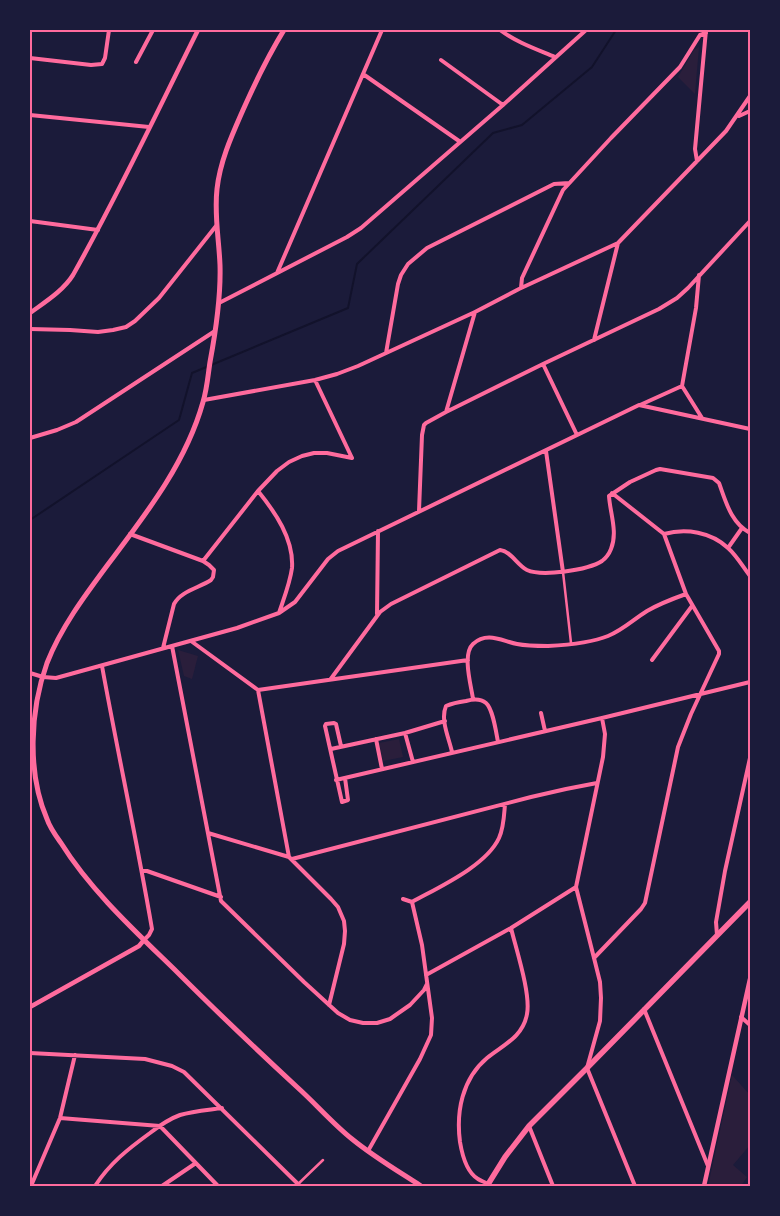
<svg xmlns="http://www.w3.org/2000/svg" width="780" height="1216" viewBox="0 0 780 1216" font-family="Ubuntu,sans-serif">
	<rect width="100%" height="100%" fill="#1b1b3a"/>
	<path fill="#2a1e3b" d="M699 47 695 94 678 77 694 50Z
		M178 650 198 656 192 679 184 676Z
		M399 739 403 757 383 761 379 743Z
		M732 1075 750 1095V1145L733 1165 747 1177 741 1186H708Z"/>
	<g fill="none" stroke-linecap="round" stroke-linejoin="round">
		<path stroke="#12122b" stroke-width="2" d="M30 520 179 420 192 373 348 308 357 264 493 133 522 125 592 67 616 30"/>
		<path stroke="#ff6b9d" stroke-width="2.5" d="M563 572 571 643
			M296 1186 323 1160"/>
		<path stroke="#ff6b9d" stroke-width="4" d="M500 30C516 42 536 49 555 57
			M30 58 91 65 102 64 105 58 109 30
			M441 60 503 105
			M136 62 153 30
			M363 74 459 141
			M30 115 149 127
			M739 116 750 111
			M697 161 695 149 706 30
			M30 221 98 230
			M277 273 382 30
			M521 288 522 278 563 190 611 138 680 67 700 35 706 33
			M219 303 347 237 361 228 503 105 586 30
			M30 329 70 330 98 332 113 330 126 327 135 321 159 298 216 226
			M594 340 618 243
			M386 353 398 284 401 275 408 264 427 248 554 184 569 183
			M543 364 577 435
			M315 380 352 458
			M682 386 696 308 699 275
			M682 386 702 418
			M204 400 315 380 337 374 358 366 475 312 519 289 618 243 726 131 750 96
			M640 405 682 386
			M446 412 475 312
			M30 438 57 430 76 422 215 331
			M546 451 563 572
			M258 491C275 512 294 539 292 568 290 583 284 598 279 613
			M612 493 664 534
			M419 511 422 435 424 425 426 423 446 412 543 364 659 309 677 298 688 288 750 221
			M130 534 203 561 209 565 214 570 213 577 211 580C199 588 181 591 174 604L163 648
			M664 534C686 528 711 532 728 548 737 556 743 567 750 576
			M728 548 742 528
			M203 561 258 491 277 471 289 462 302 456 314 453H327L352 458
			M377 614 378 531
			M191 641 258 690 468 660
			M172 646 221 901 304 982 338 1013 350 1020 363 1023H377L390 1019 410 1005 424 990 427 984
			M652 660 692 606
			M102 666C118 754 137 841 152 929L149 935 144 940
			M30 673 43 677 56 678 237 628 279 613 295 602 328 559 338 551 639 405 750 429
			M330 680 380 612 391 604 500 550C511 551 517 565 527 570 542 577 588 570 602 561 606 558 609 554 611 549 618 532 610 513 609 496L630 482 656 470 660 469 713 478 719 483C726 502 731 523 750 533
			M258 690 289 857 331 899 338 907 344 921 345 931 344 944 329 1005
			M473 699C471 685 462 654 473 644 487 631 502 641 517 644 527 646 538 646 548 646 566 645 591 643 608 636 623 630 634 619 647 611 659 604 672 599 686 594
			M541 713 545 731
			M602 718 605 734 603 757 576 887 594 958 600 982 601 998 600 1021 587 1068 635 1186
			M405 733 413 762
			M376 739 382 769
			M341 746 336 724 334 723 326 724 325 726 342 802 348 800 345 778
			M331 749 405 733 445 721
			M452 752C449 738 440 720 446 706 453 703 459 702 466 701 473 699 480 698 486 703 493 709 496 732 498 742
			M336 780 602 718 750 682
			M208 833 289 857
			M292 859 531 797 566 789 597 783
			M142 871H147L221 897
			M403 899 412 902C439 887 486 866 499 838 504 827 504 815 505 804
			M717 935 716 922 725 871 750 758
			M594 958 641 909 645 903 678 747 691 714 719 654V651L686 594 664 534
			M426 975 511 928 576 887
			M644 1009 708 1166
			M741 1017 750 1025
			M30 1053 145 1059 172 1066 184 1072 300 1186
			M60 1118 160 1126 218 1186
			M529 1126 553 1186
			M368 1151 420 1059 431 1035 432 1018 422 945 412 902
			M488 1184C485 1182 481 1181 478 1179 466 1172 462 1154 460 1142 456 1112 462 1079 487 1058 503 1045 523 1037 527 1014 531 994 516 949 511 928
			M31 1186 60 1118 75 1055
			M95 1186C110 1163 128 1149 150 1133 159 1126 169 1119 180 1115 193 1111 208 1110 222 1108
			M162 1186 196 1163"/>
		<path stroke="#ff6b9d" stroke-width="4.5" d="M30 313C45 302 63 291 73 275 118 195 157 112 198 30
			M30 1007 139 946 144 940
			M704 1186 750 979"/>
		<path stroke="#ff6b9d" stroke-width="5" d="M284 30C268 56 255 83 243 110 232 135 220 161 217 189 214 215 219 239 220 265 221 297 216 330 210 362 208 375 207 389 203 402 186 463 146 514 109 563 86 594 61 627 47 663 30 710 27 773 47 819 50 828 56 836 61 843 91 891 136 932 177 972 216 1011 256 1049 297 1087 316 1104 333 1124 352 1139 374 1157 398 1171 421 1186"/>
		<path stroke="#ff6b9d" stroke-width="5.5" d="M487 1186 505 1157 529 1126 587 1068 750 902"/>
	</g>
	<rect width="780" height="1216" fill="none" stroke="#1b1b3a" stroke-width="62"/>
	<rect x="31" y="31" width="718" height="1154" fill="none" stroke="#ff6b9d" stroke-width="2"/>
</svg>
